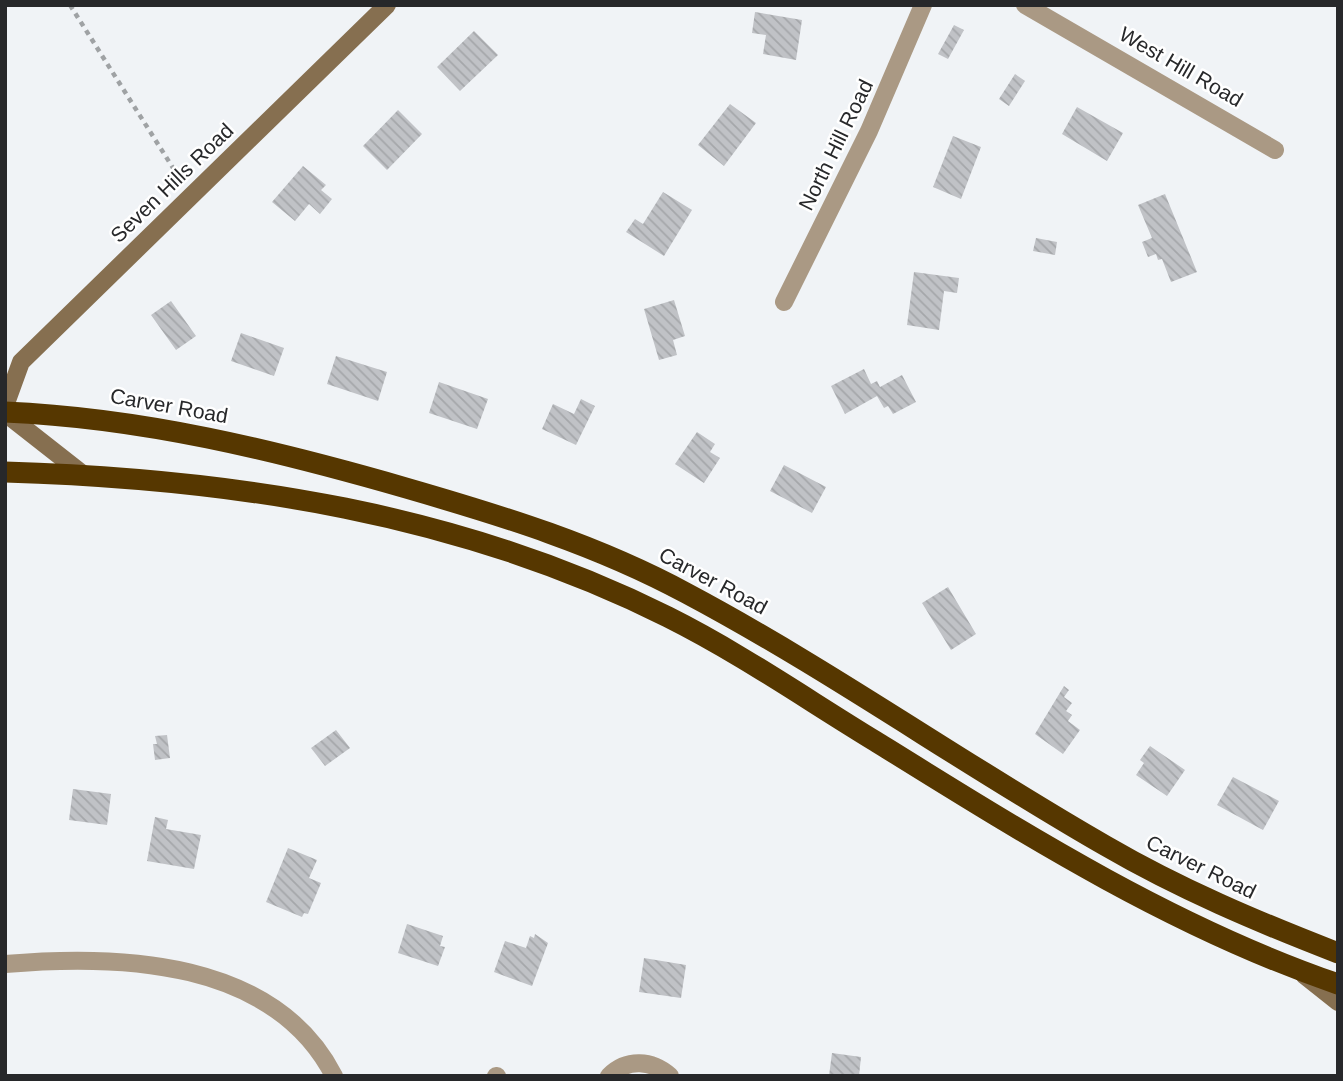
<svg xmlns="http://www.w3.org/2000/svg" width="1343" height="1081" viewBox="0 0 1343 1081" font-family="Helvetica,sans-serif">
	<defs>
		<pattern id="building-back-hatch" width="6" height="6" patternUnits="userSpaceOnUse" patternTransform="scale(1.75)"><rect width="6" height="6" fill="#c0c2c6"/><path d="M-1 5l2 2M0 0l6 6M5-1l2 2" fill="none" stroke="#a5a7aa"/></pattern>
	</defs>
	<rect width="100%" height="100%" fill="#f0f3f6"/>
	<path fill="url(#building-back-hatch)" d="M755 12 802 20 796 60 763 54 766 35 752 33Z
		M954 25 964 30 948 59 938 54Z
		M474 31 498 55 460 91 437 67Z
		M1015 74 1025 81 1009 106 999 99Z
		M730 104 756 123 724 166 698 145Z
		M1077 107 1123 133 1107 161 1062 134Z
		M398 110 422 134 387 170 363 146Z
		M953 136 981 147 961 199 933 187Z
		M303 166 326 185 321 190 332 199 320 214 309 204 295 221 272 202Z
		M663 192 692 210 664 256 626 232 635 219 643 224Z
		M1165 194 1197 272 1171 282 1162 259 1158 260 1156 254 1148 257 1142 242 1152 238 1138 205Z
		M1036 238 1057 242 1055 255 1033 251Z
		M914 272 959 278 957 293 944 291 939 330 907 325Z
		M674 300 685 336 673 340 677 355 659 360 644 309Z
		M171 301 196 336 176 350 151 315Z
		M241 333 284 348 274 376 231 361Z
		M336 356 387 372 378 401 327 384Z
		M864 369 871 384 877 381 880 387 902 375 916 402 893 414 888 406 884 408 877 396 845 414 831 386Z
		M439 382 488 399 477 429 429 413Z
		M581 399 595 406 576 445 542 429 553 404 574 414Z
		M697 432 715 444 710 452 720 458 704 483 675 464Z
		M784 465 826 487 812 513 770 491Z
		M948 587 976 634 951 650 922 603Z
		M1064 686 1069 690 1064 697 1072 703 1066 711 1072 715 1068 721 1080 730 1063 754 1035 734Z
		M336 730 350 748 325 766 311 748Z
		M167 735 170 758 155 760 153 744H157L155 736Z
		M1150 746 1185 770 1167 796 1136 775 1144 763 1140 760Z
		M1233 777 1279 801 1263 830 1217 805Z
		M73 789 111 794 107 825 69 820Z
		M155 817 168 820 166 829 201 835 194 869 147 861Z
		M288 848 317 860 309 878 321 883 308 914 304 913 302 917 266 902Z
		M407 924 443 936 440 946 445 947 438 966 398 953Z
		M535 934 548 943 532 986 494 972 505 941 526 948 530 936 534 938Z
		M644 958 686 965 681 998 639 992Z
		M832 1053 861 1057 859 1076H829Z"/>
	<g fill="none" stroke-linecap="round" stroke-linejoin="round">
		<path stroke="#9fa2a4" stroke-width="4.5" stroke-dasharray="5 5" stroke-linecap="butt" d="M70 5 180 179"/>
		<path stroke="#aa9984" stroke-width="18" d="M1025 5 1275 150
			M784 302 869 131 923 5
			M5 964C119 954 274 959 334 1076
			M496 1076H497
			M609 1076C627 1058 652 1060 670 1076"/>
		<path stroke="#866f50" stroke-width="18" d="M5 406 21 362 387 5
			M5 413 84 475
			M1304 975 1338 1002"/>
		<path stroke="#563700" stroke-width="21" d="M5 412C143 418 274 450 406 488 503 516 597 545 686 593 831 670 964 765 1106 846 1180 889 1258 922 1338 953
			M5 472C236 479 460 513 668 617 740 653 806 699 875 741 1023 833 1172 927 1338 984"/>
	</g>
	<g text-anchor="middle" stroke-width="5" stroke-linejoin="round" paint-order="stroke">
		<g font-size="21" fill="#27282a" stroke="#fff">
			<text transform="translate(1181 67) rotate(30)" y="7">West Hill Road</text>
			<text transform="translate(836 145) rotate(-64)" y="7">North Hill Road</text>
			<text transform="translate(172 183) rotate(-44)" y="7">Seven Hills Road</text>
			<text transform="translate(169 406) rotate(10)" y="7">Carver Road</text>
			<text transform="translate(713 581) rotate(28)" y="7">Carver Road</text>
			<text transform="translate(1201 867) rotate(26)" y="7">Carver Road</text>
		</g>
	</g>
	<rect width="1343" height="1081" fill="none" stroke="#27282a" stroke-width="14"/>
</svg>
